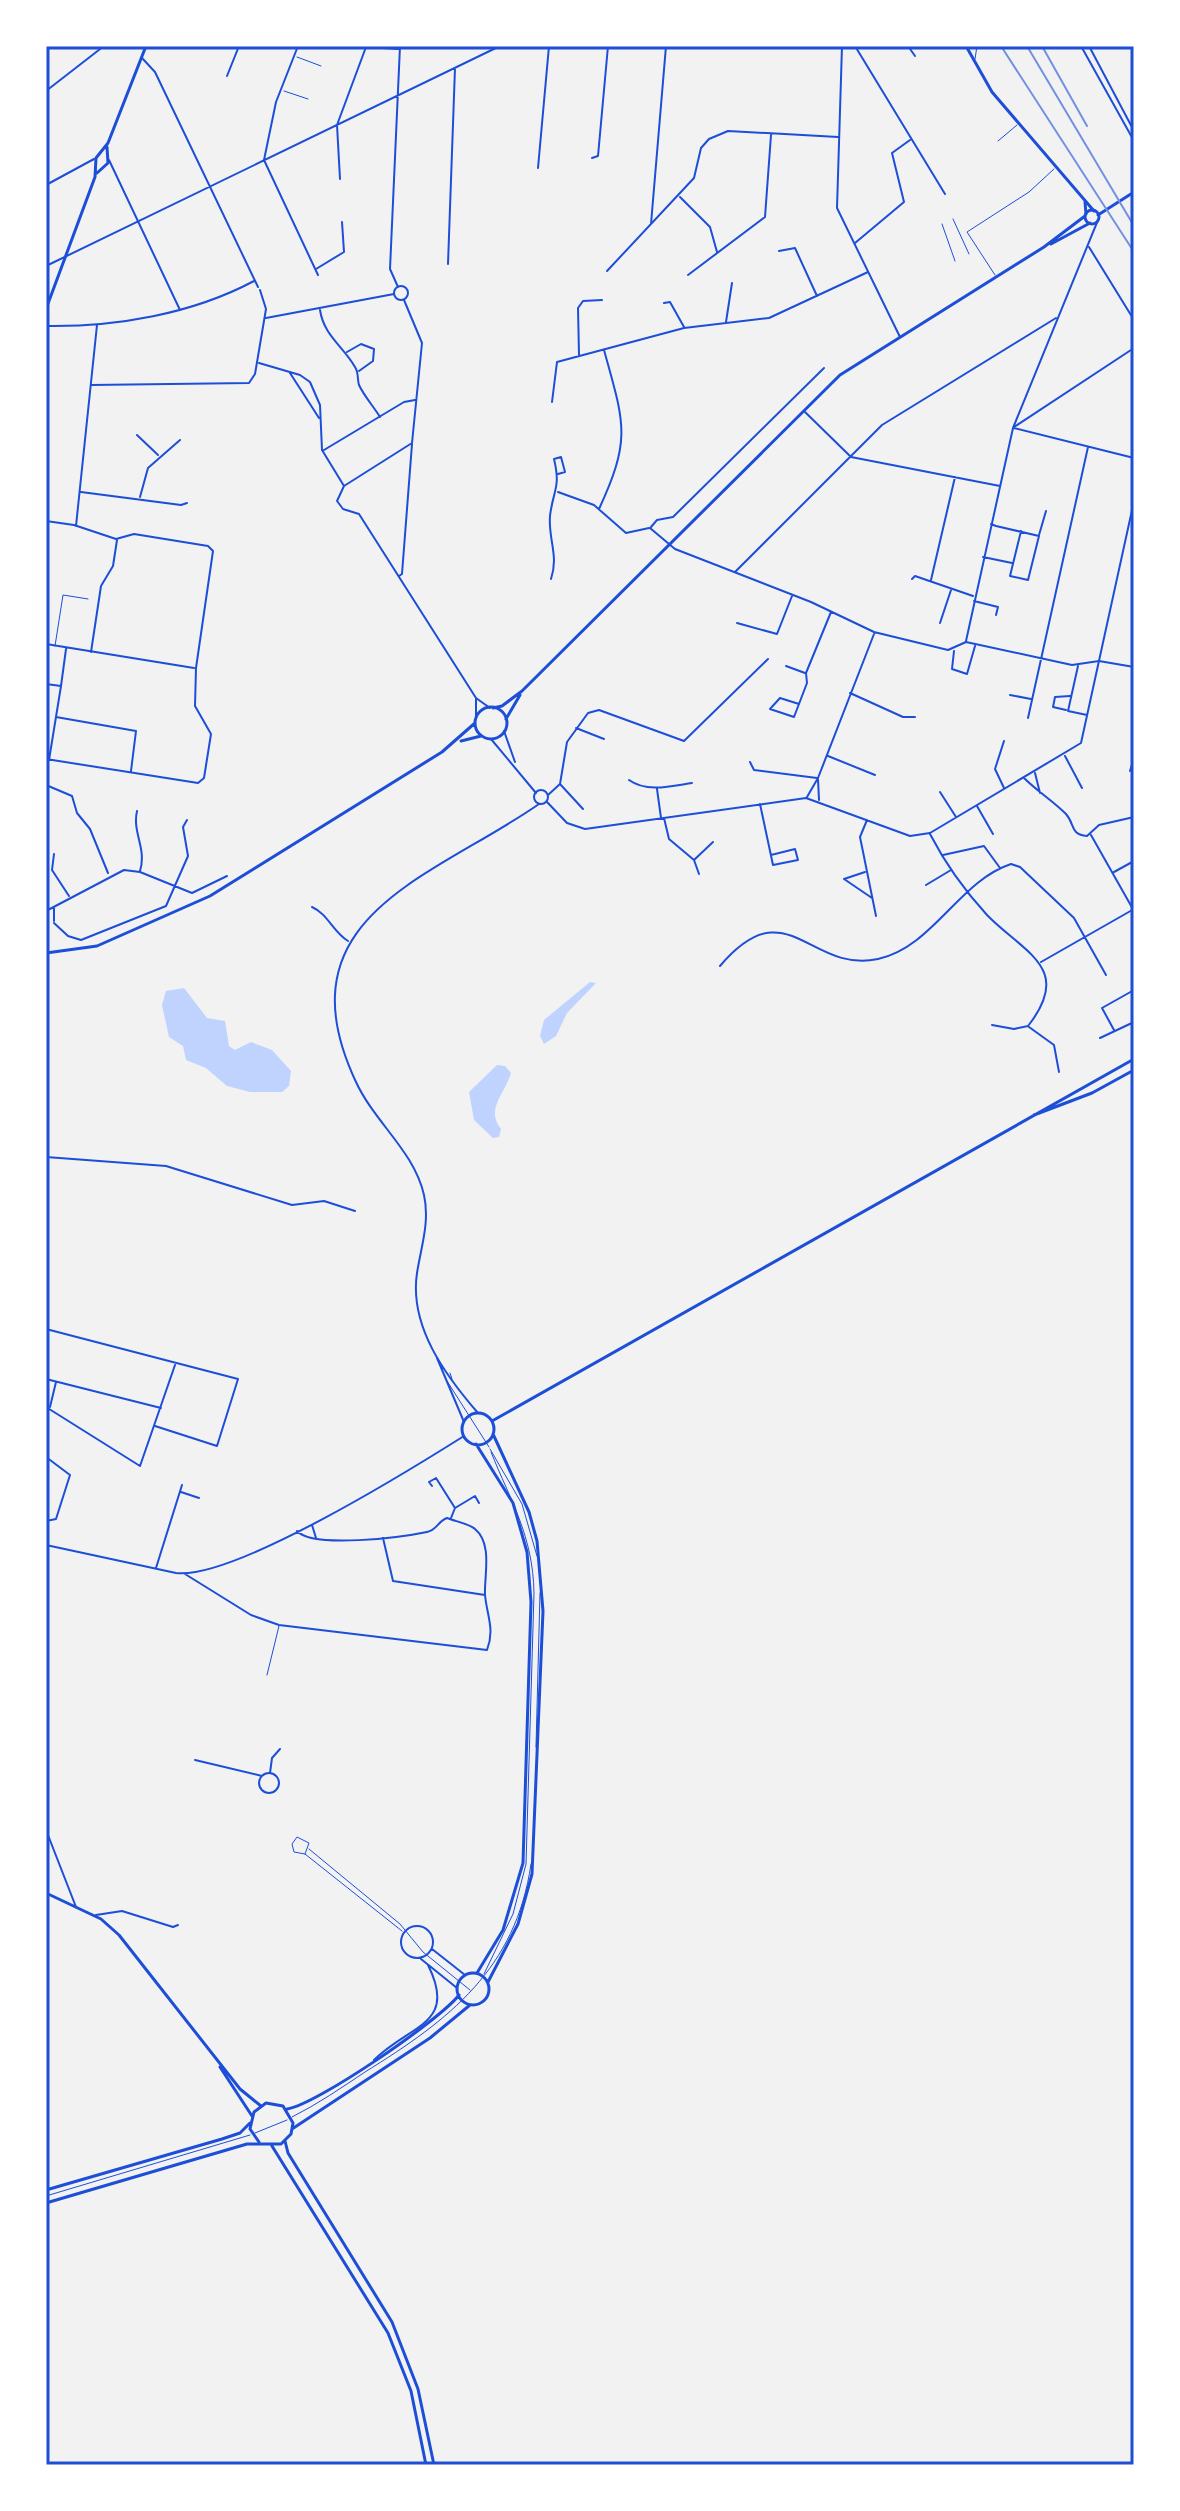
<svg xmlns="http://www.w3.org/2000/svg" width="1180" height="2511" viewBox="0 0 1180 2511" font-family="Barlow,sans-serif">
	<rect width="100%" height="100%" fill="#f2f2f2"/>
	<path fill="#bfd3fe" d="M590 982 596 983 567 1013 556 1036 544 1044 540 1036 544 1020Z
		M184 988 207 1018 225 1021 229 1046 235 1050 251 1042 272 1050 291 1071 289 1086 282 1092H250L227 1086 206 1068 186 1060 183 1046 169 1037 162 1005 166 991Z
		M497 1065 505 1066 511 1073C505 1094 485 1109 501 1129L499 1137 493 1138 474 1120 469 1092Z"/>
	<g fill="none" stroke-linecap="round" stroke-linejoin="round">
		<path stroke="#1d4ed8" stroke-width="1" d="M297 57 321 66
			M975 59 977 46
			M284 91 308 99
			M998 141 1017 125
			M953 219 969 254
			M942 224 955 261
			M995 275 967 232 1029 192 1054 169
			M55 646 63 595 88 599
			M450 1373 452 1379
			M447 1381 489 1447
			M490 1449 522 1504 537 1556
			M267 1675 279 1626
			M536 1747 540 1593
			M309 1849 400 1924 423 1952 470 1990
			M305 1854 309 1843 297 1837 292 1844 294 1852 305 1854 402 1931
			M484 1974 513 1914 526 1864 534 1593C533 1536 511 1502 491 1452
			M292 2117C318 2104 341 2088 365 2072 449 2020 516 1969 531 1864
			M255 2133 287 2120
			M46 2196 250 2135"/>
		<path stroke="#1d4ed8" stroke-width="2" d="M399 576 402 574 412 444"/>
		<path stroke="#1d4ed8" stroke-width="2" d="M298 46 276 102 264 160 318 275
			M842 46 837 208 900 337
			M855 46 945 194
			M908 46 915 56
			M1081 46 1134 141
			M1089 46 1134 131
			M142 58 155 72 258 287
			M227 76 239 46
			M46 91 104 46
			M592 158 598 156 608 46
			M109 160 180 310
			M538 168 549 46
			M340 179 337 125 366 47 398 49
			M46 185 94 159
			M680 197 710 227 717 252
			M651 224 666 46
			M855 243 904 202 892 153 910 140
			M1089 247 1134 320
			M779 251 795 248 817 296
			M448 264 455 68
			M46 266 500 46
			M316 269 344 252 342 222
			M607 271 694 178 701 148 709 139 728 131 838 137
			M688 275 765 217 771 135
			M394 293a7 7 0 1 1 14 0a7 7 0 1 1-14 0Z
			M398 287 390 269 400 46
			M404 300 422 343 412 443 344 486 337 501 343 509 359 514 476 698 490 708
			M664 303 670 302 684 327
			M320 310C324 336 343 346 355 367 359 373 357 379 359 385 364 396 374 407 380 417
			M266 318 394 294
			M726 322 732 283
			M46 326C116 327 192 314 254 281
			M347 352 361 344 374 349 373 361 359 371
			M579 355 578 308 583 301 602 300
			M259 363 300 375 310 382 320 405 322 450 344 486
			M290 373 319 418
			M91 385 249 383 255 374 266 309 260 290
			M552 402 557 362 684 328 769 318 868 272
			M805 412 851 457 1000 486
			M1014 427 1134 348
			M1014 428 1134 458
			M137 435 158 455
			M324 450 404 402 415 400
			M81 492 181 505 187 503
			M558 492 594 505 626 533 649 528
			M140 497 148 468 180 440
			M599 509C632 438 624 423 604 350
			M46 521 74 525 116 539
			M991 524 996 526 1039 536 1028 580 1010 576 1021 531
			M76 526 97 325
			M651 527 657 520 673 517 824 368
			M650 528 675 549 811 602 874 632 948 650 966 642 1072 665 1099 661 1134 667
			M1039 535 1046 511
			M983 557 1012 563
			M735 572 882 425 1056 318
			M551 579C559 555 548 539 550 516 553 490 561 488 554 459L561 457 565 472 558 474
			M912 579 915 576 973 596
			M931 580 955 477
			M974 601 998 607 996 615
			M737 623 777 634 792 596
			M940 623 951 590
			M966 641 1013 428 1098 220
			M46 644 194 668
			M954 651 952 669 967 674 975 646
			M91 652 101 586 113 566 117 540
			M786 666 805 673
			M1078 666 1068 711 1087 715
			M46 684 61 686 66 649
			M850 693 903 717H915
			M1010 695 1031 699
			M476 699V717
			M799 704 780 698 770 709 794 717 807 683 806 673 831 612
			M1066 710 1053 707 1055 697 1070 696
			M56 717 136 731 131 771
			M1028 718 1088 447
			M576 728 604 739
			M504 731 515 762
			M491 739 536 793
			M1004 741 995 769 1004 788
			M828 756 875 775
			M1065 756 1082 788
			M46 759 198 783 204 778 211 734 195 706 196 668 213 551 208 546 134 534 116 539
			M49 760 61 686
			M750 762 754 770 817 778
			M1130 771 1134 758
			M1035 773 1040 793
			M1024 778C1037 791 1053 801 1066 814 1075 824 1070 835 1087 836L1099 825 1134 817
			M818 779 819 800
			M629 780C647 793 672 786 692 783
			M560 784 583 809
			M46 785 72 796 77 813 90 829 108 873
			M657 789 661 818
			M534 797a7 7 0 1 1 14 0a7 7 0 1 1-14 0Z
			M940 792 956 817
			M548 795 560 784 567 742 588 713 599 710 684 741 768 659
			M807 797 818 778 874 634
			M547 802 567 823 585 829 806 798 910 836 930 833 1081 743 1134 501
			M760 804 773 865 798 860 795 849 771 855
			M977 806 993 834
			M137 811C132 833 147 848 140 871
			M664 818 669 839 694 860
			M867 820 860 837 876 916
			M930 834C945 863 965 891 987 915 1024 953 1074 968 1028 1026L1014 1029 992 1025
			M1091 835 1134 911
			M54 854 52 870 69 896
			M943 855 984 846 1000 868
			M865 872 844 879 872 898
			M1114 872 1134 861
			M699 874 694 860 713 842
			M926 885 951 870
			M312 907C328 914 333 932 348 941
			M46 911 124 870 140 872 192 893 227 876
			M54 921V908
			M54 923 68 936 81 940 166 906 188 856 183 827 187 820
			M1041 962 1134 909
			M720 966C787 887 809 974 878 959 933 947 959 881 1011 864L1020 867 1074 918 1106 975
			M1029 1027 1054 1045 1059 1072
			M1114 1030 1102 1008 1134 990
			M1100 1038 1134 1022
			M46 1145 48 1156
			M46 1157 166 1166 292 1205 324 1201 355 1211
			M46 1329 238 1379 217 1446 155 1426
			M437 1358 464 1422
			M46 1379 161 1408
			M46 1407 140 1466 175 1365
			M50 1407 56 1382
			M478 1413C445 1375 409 1326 417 1273 421 1247 430 1222 424 1195 414 1151 375 1123 356 1082 278 916 433 878 539 804
			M46 1457 70 1475 56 1519 46 1521
			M432 1486 429 1482 436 1478 455 1508
			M181 1492 199 1498
			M451 1518 455 1508 475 1496 479 1503
			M312 1525 316 1538
			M383 1538 393 1581 485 1595
			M46 1545 176 1573C233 1580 410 1470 464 1436
			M156 1568 182 1485
			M185 1574 251 1615 279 1625 487 1650C495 1629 487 1616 485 1595 484 1576 493 1544 475 1529 470 1524 454 1521 447 1518 438 1521 437 1530 427 1532 403 1537 313 1549 297 1531
			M195 1760 262 1776
			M259 1783a10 10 0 1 1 20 0a10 10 0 1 1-20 0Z
			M270 1773 272 1758 280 1749
			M46 1830 76 1907
			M96 1915 122 1911 173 1927 178 1925
			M401 1942a16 16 0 1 1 32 0a16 16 0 1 1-32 0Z
			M432 1949 465 1975
			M421 1959 457 1988
			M374 2060C410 2024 458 2025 428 1965"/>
		<path stroke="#1d4ed8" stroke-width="3" d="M966 46 992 92 1094 211
			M1085 202 1086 214
			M46 1893 101 1919 119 1935 240 2089 261 2106
			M220 2067 252 2116"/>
		<path stroke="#1d4ed8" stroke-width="3" d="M97 173 108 163 107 147
			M1085 217a7 7 0 1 1 14 0a7 7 0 1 1-14 0Z
			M1098 215 1134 192
			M1051 244 1090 223
			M46 309 95 177 96 158 108 143 146 46
			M475 723a16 16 0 1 1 32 0a16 16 0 1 1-32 0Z
			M493 708 502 706 522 691 840 375 1044 247 1085 216
			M506 719 520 695
			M461 741 481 736
			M46 953 97 946 210 896 442 752 475 723
			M1034 1115 1092 1093 1134 1070
			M462 1429a16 16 0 1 1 32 0a16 16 0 1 1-32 0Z
			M492 1421 1134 1059
			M476 1444 513 1503 527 1552 531 1602 523 1863 503 1930 477 1973
			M457 1989a16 16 0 1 1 32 0a16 16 0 1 1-32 0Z
			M488 1982 518 1924 532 1874 543 1611 537 1541 529 1512 493 1434
			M287 2109C316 2105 440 2020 459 1995
			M292 2129 430 2038 470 2005
			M285 2141 288 2153 392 2322 418 2389 434 2465
			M272 2146 388 2333 411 2391 426 2465
			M46 2190 222 2139 240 2133 250 2123
			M46 2203 247 2144H281L291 2134 293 2123 283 2106 266 2103 254 2112 250 2129 259 2142"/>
		<path stroke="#7290e2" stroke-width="2" d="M1001 46 1134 252
			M1027 46 1134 226
			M1042 46 1087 126"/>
	</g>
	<rect width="1180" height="2511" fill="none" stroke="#ffffff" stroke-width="96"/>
	<rect x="48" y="48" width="1084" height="2415" fill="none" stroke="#1d4ed8" stroke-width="3"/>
</svg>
